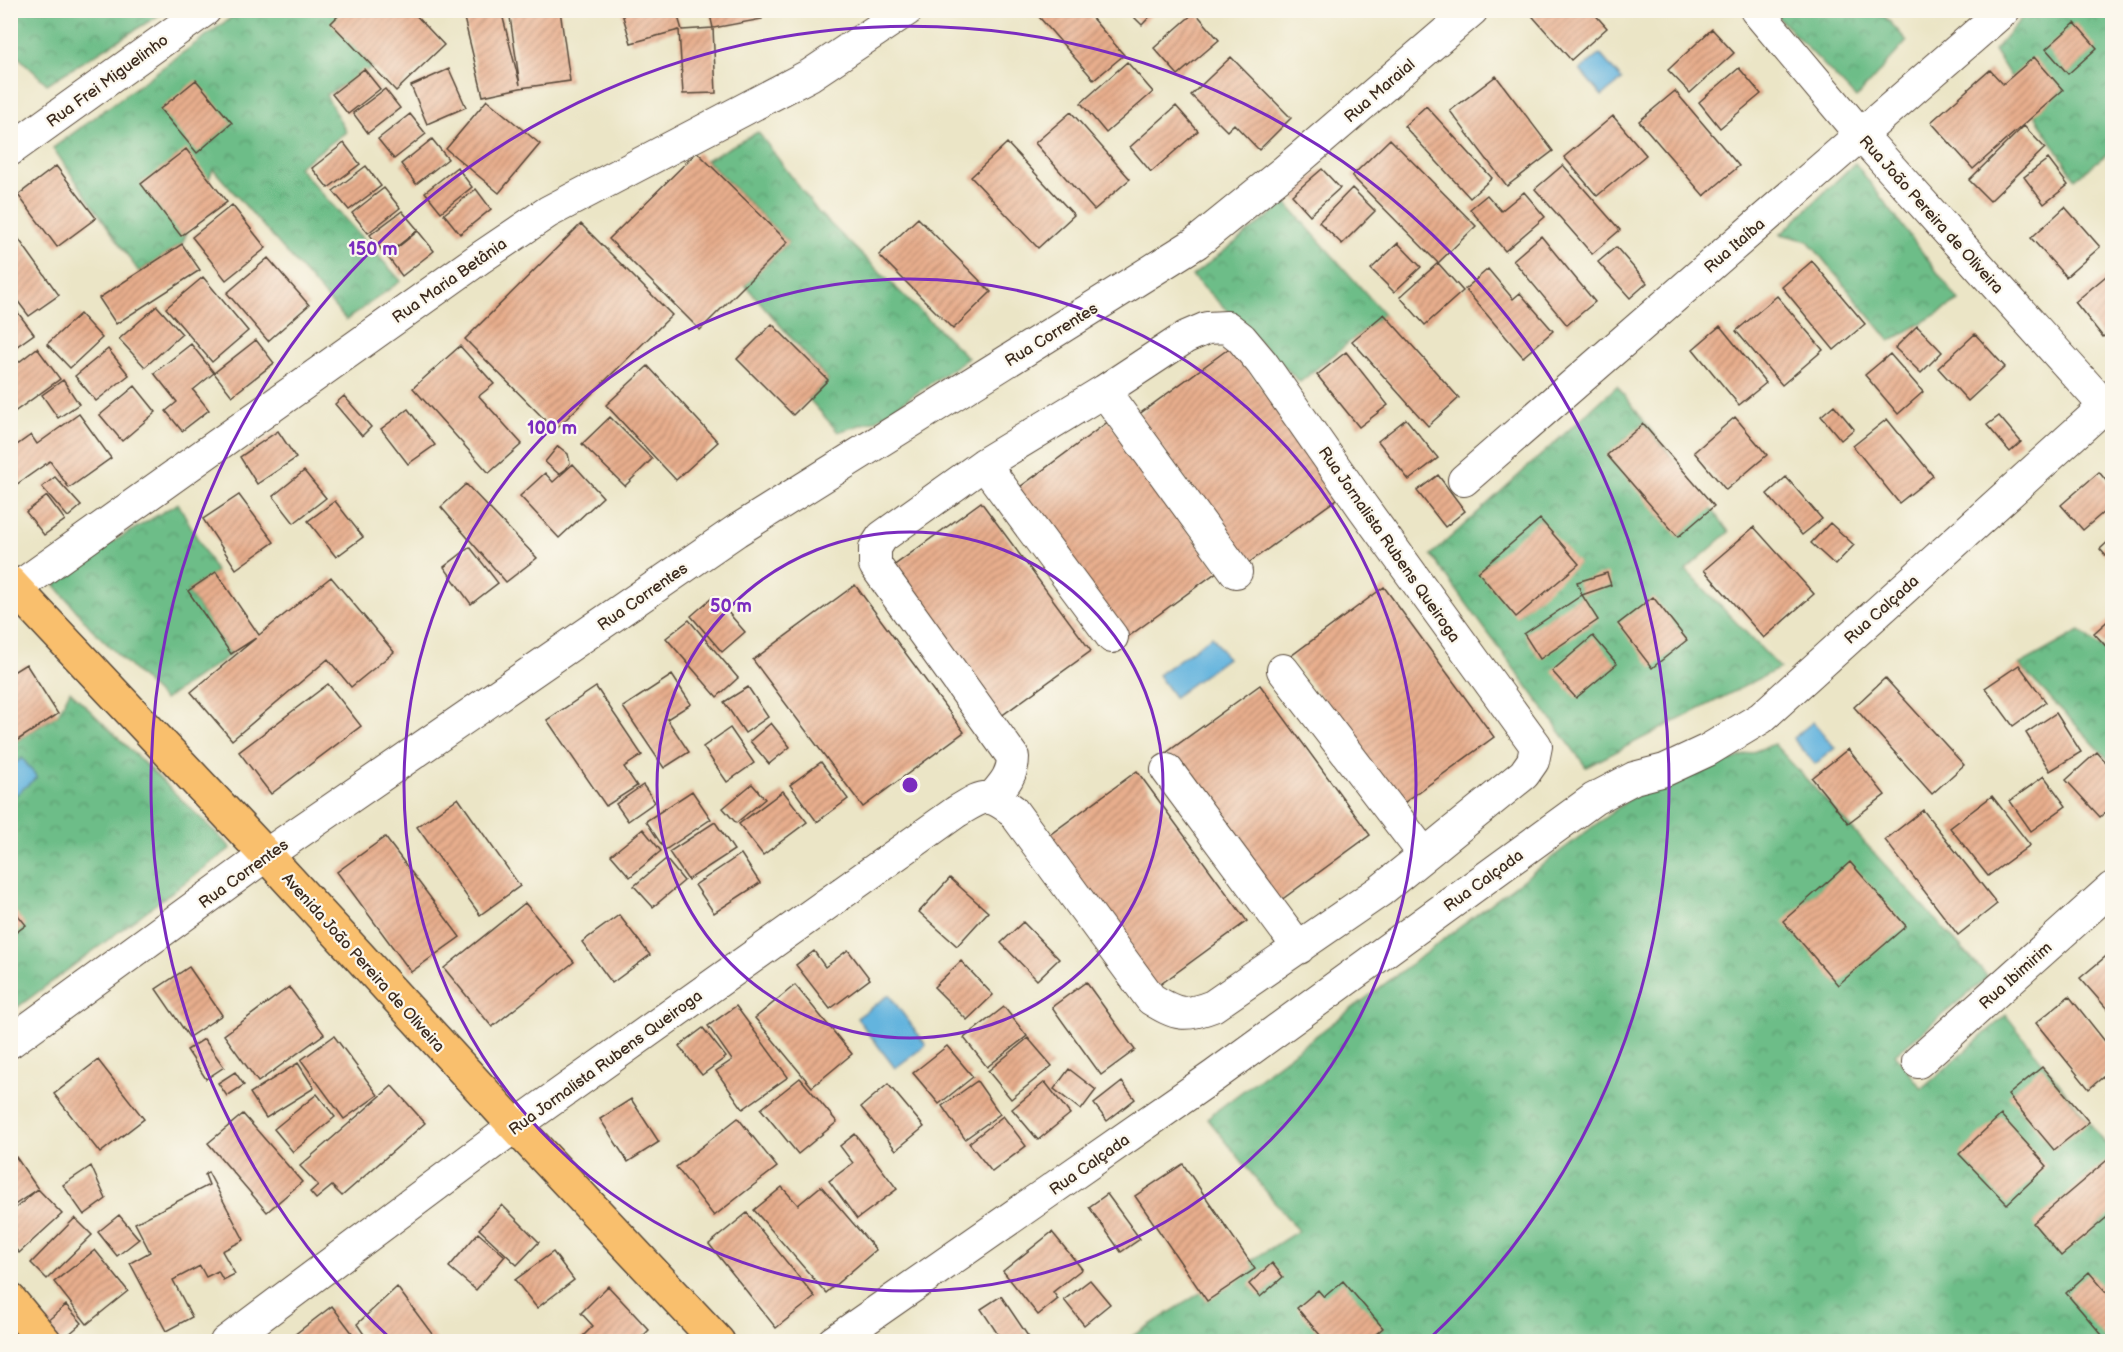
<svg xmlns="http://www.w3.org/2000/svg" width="2123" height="1352" viewBox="0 0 2123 1352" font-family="'Balsamiq Sans',sans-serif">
	<defs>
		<pattern id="forest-crowns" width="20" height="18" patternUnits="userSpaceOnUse" patternTransform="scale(1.5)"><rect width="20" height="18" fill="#6dbd88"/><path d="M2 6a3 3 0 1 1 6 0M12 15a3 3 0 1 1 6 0" fill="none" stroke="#5b9a6f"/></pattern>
		<pattern id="building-hatch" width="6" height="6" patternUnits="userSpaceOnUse" patternTransform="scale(1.5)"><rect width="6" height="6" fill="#e8ae8d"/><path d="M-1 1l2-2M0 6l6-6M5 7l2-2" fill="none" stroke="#bd8e73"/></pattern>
	</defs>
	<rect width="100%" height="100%" fill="#fbf7ec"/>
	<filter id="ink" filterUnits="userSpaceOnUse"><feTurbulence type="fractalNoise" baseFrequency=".0167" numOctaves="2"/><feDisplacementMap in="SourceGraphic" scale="12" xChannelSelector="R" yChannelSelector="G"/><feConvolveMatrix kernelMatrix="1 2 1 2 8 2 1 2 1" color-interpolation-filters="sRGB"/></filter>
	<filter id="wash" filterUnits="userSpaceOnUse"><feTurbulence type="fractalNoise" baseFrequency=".008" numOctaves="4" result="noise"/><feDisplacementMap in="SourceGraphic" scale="24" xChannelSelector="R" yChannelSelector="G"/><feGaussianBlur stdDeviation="1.35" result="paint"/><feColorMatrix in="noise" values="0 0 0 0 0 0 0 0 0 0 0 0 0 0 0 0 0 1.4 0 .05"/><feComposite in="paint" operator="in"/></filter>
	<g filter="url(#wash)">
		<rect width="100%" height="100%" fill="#ebe5c6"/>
		<path fill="url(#forest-crowns)" stroke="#547453" stroke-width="1.5" d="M10 11 11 10 166 11 47 84 11 50Z
			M240 11H333L372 68 326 95 346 132 298 167 401 281 346 320 213 169 182 244 139 272 53 148Z
			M1772 11H1880L1907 41 1856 98Z
			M2028 11H2112V150L2075 179 1994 50Z
			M758 132 818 212 968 358 876 420 838 432 809 399 828 380 745 285 788 242 706 160Z
			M1855 163 1959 301 1890 341 1808 241 1781 234Z
			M1286 203 1384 314 1300 382 1192 276Z
			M1617 386 1729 532 1686 570 1780 668 1586 767 1431 555Z
			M178 503 216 572 188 591 231 654 164 700 90 627 55 585 109 544Z
			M2080 631 2112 656V763L2019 665Z
			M70 691 231 848 11 1012V745L58 714Z
			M1774 744 1988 977 1895 1054 1922 1089 2006 1015 2112 1152V1341L1123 1342 1298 1231 1207 1118 1631 798Z"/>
		<path fill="#63b4de" stroke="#4f6f7e" stroke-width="1.5" d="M1600 54 1622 80 1602 96 1580 70Z
			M1212 636 1227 658 1174 697 1158 675Z
			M1813 722 1835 748 1815 764 1793 738Z
			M22 758 37 777 11 799V767Z
			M889 995 926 1045 895 1068 857 1018Z"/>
		<g id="blocks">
			<path fill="url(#building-hatch)" d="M344 10H411L444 45 396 91 331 23Z
				M462 10H501L520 85 509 10H560L570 81 520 88 483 96Z
				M621 10H676L682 30 713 28 709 10H760L762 19 713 28 716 93 683 94 679 30 631 43Z
				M1033 10H1085L1124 55 1094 80Z
				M1127 10H1156L1142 25Z
				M1527 10H1591L1607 28 1571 60Z
				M1195 12 1219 40 1178 75 1154 48Z
				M2075 23 2097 48 2068 74 2046 49Z
				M1712 29 1734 53 1690 93 1668 70Z
				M1231 57 1291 118 1259 150 1234 124 1227 131 1191 95Z
				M2034 57 2063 90 1973 169 1931 122 1990 70 2003 84Z
				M1127 62 1153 92 1106 133 1081 103Z
				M1739 68 1761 94 1720 128 1699 102Z
				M364 69 380 89 348 114 332 94Z
				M449 69 466 107 427 124 411 86Z
				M1496 76 1553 151 1507 186 1450 111Z
				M196 80 232 123 197 153 160 109Z
				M385 89 400 108 368 133 353 113Z
				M1675 91 1739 166 1704 196 1639 121Z
				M487 100 540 144 499 193 446 149Z
				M1176 106 1198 131 1151 172 1130 147Z
				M1426 106 1492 178 1470 198 1404 126Z
				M1071 112 1130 179 1094 210 1035 143Z
				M410 114 426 134 394 159 378 139Z
				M1613 116 1646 155 1597 196 1564 157Z
				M2024 126 2045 148 1990 201 1969 180Z
				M432 139 448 159 416 184 401 164Z
				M1390 139 1476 226 1438 263 1352 176Z
				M344 143 360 164 328 188 312 168Z
				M1007 143 1074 215 1038 248 971 177Z
				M186 149 227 202 181 236 141 184Z
				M697 152 788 242 700 330 609 239Z
				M2048 159 2068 185 2044 204 2024 177Z
				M1563 165 1620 230 1592 254 1535 189Z
				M56 166 96 218 57 247 18 195Z
				M366 166 381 186 349 210 333 191Z
				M457 167 472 187 441 212 425 192Z
				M1322 169 1340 188 1310 215 1292 195Z
				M384 188 400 208 368 233 352 213Z
				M1352 188 1375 211 1342 244 1319 222Z
				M476 189 491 209 460 234 444 214Z
				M1524 192 1545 217 1505 251 1470 209 1487 195 1501 211Z
				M232 205 266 248 226 280 192 237Z
				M2065 207 2100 247 2066 277 2031 238Z
				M402 211 418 230 386 255 370 235Z
				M918 218 991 292 953 329 879 255Z
				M581 224 672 315 555 430 465 339Z
				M10 227 59 295 29 316 10 291Z
				M418 231 434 251 402 276 387 256Z
				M1541 236 1595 302 1567 325 1513 260Z
				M1398 243 1421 267 1394 292 1371 269Z
				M182 244 200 270 116 324 99 298Z
				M1616 247 1647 283 1630 298 1598 262Z
				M268 258 309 305 268 341 227 293Z
				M1812 261 1865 324 1834 350 1782 287Z
				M1438 263 1463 291 1425 325 1400 297Z
				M1488 269 1513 299 1520 293 1553 331 1523 357 1465 289Z
				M2112 271V329L2103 337 2075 302Z
				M203 277 248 331 212 362 166 308Z
				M1777 296 1823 350 1782 385 1736 331Z
				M10 302 34 334 10 351Z
				M157 306 182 334 145 367 119 339Z
				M80 314 102 338 70 368 47 344Z
				M1384 314 1459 398 1428 426 1352 341Z
				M772 324 828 380 793 415 737 359Z
				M1720 326 1766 383 1739 405 1693 349Z
				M1917 326 1942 352 1921 373 1895 348Z
				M1975 334 2005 367 1968 401 1938 368Z
				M256 340 274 363 232 396 214 373Z
				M191 344 214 373 193 390 209 410 182 431 166 411 177 402 154 373Z
				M460 346 494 384 479 396 522 444 489 473 413 388Z
				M1231 347 1341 496 1247 564 1138 415Z
				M37 348 60 379 10 415V374L16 370 14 366Z
				M108 349 129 375 96 401 75 376Z
				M1346 352 1388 405 1359 427 1317 375Z
				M1890 354 1923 392 1898 414 1865 375Z
				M648 366 718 442 676 480 606 405Z
				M63 380 79 404 58 418 42 395Z
				M135 386 156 412 122 441 100 415Z
				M344 396 371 427 362 436 335 404Z
				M1834 405 1854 429 1841 440 1821 416Z
				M408 409 435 445 408 464 381 429Z
				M79 414 111 458 69 488 50 461 10 489V450L31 435 37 444Z
				M1999 416 2021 442 2010 452 1987 425Z
				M610 417 652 459 625 486 582 444Z
				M1735 417 1767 455 1726 490 1694 452Z
				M1406 419 1438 458 1409 480 1378 441Z
				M1887 419 1933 476 1899 503 1853 446Z
				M1109 421 1218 571 1125 639 1016 490Z
				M1643 424 1714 506 1678 537 1607 455Z
				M278 431 296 458 257 484 240 457Z
				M558 446 568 454 570 463 566 469 559 474 545 462Z
				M573 464 603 497 559 538 520 496 545 473 553 482Z
				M304 471 326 498 294 523 273 496Z
				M2099 472 2112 488V505L2083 530 2061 505Z
				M1438 475 1465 511 1445 527 1417 491Z
				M55 477 81 506 68 517 42 487Z
				M1786 477 1822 519 1802 535 1767 494Z
				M466 484 537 558 506 582 441 507Z
				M239 495 274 542 236 569 203 519Z
				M47 496 65 520 44 535 26 512Z
				M335 501 363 537 336 557 308 521Z
				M981 502 1091 651 997 719 888 570Z
				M1540 519 1579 564 1516 617 1478 572Z
				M1830 523 1854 545 1835 565 1811 543Z
				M1754 527 1814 594 1764 638 1704 570Z
				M2112 538V563L2100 549Z
				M470 547 498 583 471 604 444 567Z
				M216 572 259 635 331 577 394 652 351 687 328 659 232 740 191 692 256 638 231 654 188 591Z
				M1607 573 1611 585 1582 595 1598 620 1540 659 1524 634 1582 595 1577 582Z
				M855 585 964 732 863 807 753 660Z
				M1384 587 1494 737 1401 805 1291 656Z
				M714 596 745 632 722 652 691 616Z
				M1653 597 1687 640 1652 668 1618 624Z
				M2112 617V653L2094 633Z
				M689 620 738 678 717 697 666 638Z
				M1593 636 1617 664 1576 698 1552 671Z
				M26 664 58 714 10 745V674Z
				M2019 665 2046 702 2013 726 1985 688Z
				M672 675 691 704 667 719 689 752 664 768 623 707Z
				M1885 678 1964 765 1932 794 1854 707Z
				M328 684 361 726 271 794 239 752Z
				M1260 685 1370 835 1277 903 1166 753Z
				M596 687 642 755 624 767 637 786 606 806 547 720Z
				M748 687 768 717 745 733 724 702Z
				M2056 713 2081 752 2050 771 2026 733Z
				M771 723 790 747 769 764 750 741Z
				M730 728 754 763 727 782 703 747Z
				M1848 749 1885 795 1848 823 1812 778Z
				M2097 752 2112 769V806L2100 817 2066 780Z
				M821 762 848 799 817 822 790 785Z
				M1137 771 1247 921 1154 989 1044 839Z
				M2044 776 2066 806 2031 831 2010 801Z
				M752 784 765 799 736 823 723 808Z
				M643 785 655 802 628 821 616 804Z
				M692 791 711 819 665 850 646 821Z
				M783 791 807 822 763 855 739 824Z
				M1992 796 2030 845 1988 876 1950 828Z
				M458 798 520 886 480 915 417 827Z
				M1923 810 1997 904 1958 935 1885 840Z
				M715 822 734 850 688 880 669 852Z
				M643 829 661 851 630 877 611 855Z
				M385 837 460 937 411 972 337 872Z
				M741 854 760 883 714 913 695 885Z
				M666 859 684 881 653 907 634 886Z
				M1850 862 1906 926 1838 985 1783 921Z
				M950 878 988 912 957 946 919 912Z
				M525 903 574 962 492 1027 444 968Z
				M10 905 26 925 10 937Z
				M619 915 650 955 612 983 582 942Z
				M1023 922 1059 959 1037 980 1001 943Z
				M848 950 870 979 830 1009 796 965 814 951 825 967Z
				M2110 953 2112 957V1006L2108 1010 2080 978Z
				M961 961 993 995 967 1020 934 987Z
				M189 967 222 1015 189 1037 156 989Z
				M1086 982 1135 1050 1101 1075 1052 1007Z
				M795 985 852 1054 812 1087 755 1018Z
				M289 987 324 1034 258 1082 224 1035Z
				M2069 996 2112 1050V1069L2089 1089 2036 1023Z
				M736 1006 788 1077 743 1109 716 1071 732 1060 708 1026Z
				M1004 1007 1027 1036 987 1067 964 1038Z
				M703 1028 726 1057 702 1075 679 1046Z
				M334 1036 378 1095 344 1119 301 1060Z
				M1028 1038 1052 1066 1011 1099 988 1071Z
				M204 1039 224 1067 206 1079 187 1050Z
				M947 1046 973 1077 939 1104 913 1073Z
				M98 1060 144 1119 100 1153 54 1094Z
				M298 1063 314 1088 266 1118 250 1093Z
				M2042 1067 2089 1122 2054 1150 2008 1095Z
				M1069 1069 1096 1090 1081 1110 1054 1089Z
				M235 1072 244 1085 227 1096 218 1083Z
				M800 1078 837 1122 798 1154 761 1109Z
				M977 1081 1000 1114 965 1139 942 1106Z
				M1045 1082 1070 1114 1038 1140 1012 1109Z
				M1122 1082 1135 1099 1107 1121 1094 1104Z
				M888 1084 924 1127 896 1150 861 1107Z
				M392 1086 425 1123 342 1196 332 1186 316 1199 310 1192 318 1185 300 1166Z
				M317 1094 335 1117 293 1152 274 1129Z
				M631 1099 659 1142 628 1162 600 1119Z
				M243 1114 302 1182 267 1212 208 1143Z
				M2001 1115 2047 1166 2007 1204 1959 1154Z
				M1003 1116 1026 1146 992 1172 969 1143Z
				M738 1118 777 1167 714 1216 676 1167Z
				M855 1134 897 1189 857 1219 829 1181 853 1163 840 1146Z
				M2112 1156V1213L2061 1256 2033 1223Z
				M16 1157 38 1189 62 1214 19 1253 10 1243V1213L38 1189 10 1208V1161Z
				M1183 1164 1255 1269 1207 1301 1135 1196Z
				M91 1166 106 1199 84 1215 63 1185Z
				M208 1172 244 1240 222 1251 235 1274 223 1280 218 1271 206 1277 200 1266 173 1280 192 1317 166 1331 130 1263 150 1252 135 1223 209 1185 205 1175Z
				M821 1186 876 1250 826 1293 754 1210 782 1187 798 1205Z
				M1107 1194 1140 1239 1121 1252 1089 1207Z
				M502 1205 539 1242 517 1265 479 1229Z
				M747 1213 815 1297 776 1328 709 1244Z
				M119 1215 139 1239 117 1256 98 1232Z
				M75 1218 92 1235 47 1279 31 1263Z
				M1052 1232 1082 1269 1053 1292 1058 1299 1038 1315 1003 1271Z
				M478 1233 505 1256 476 1290 449 1267Z
				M95 1250 128 1291 87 1324 54 1282Z
				M553 1252 574 1280 537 1308 515 1280Z
				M1272 1263 1283 1277 1260 1297 1249 1284Z
				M2089 1272 2112 1299V1337L2108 1342 2066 1293Z
				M1090 1280 1110 1304 1084 1325 1064 1300Z
				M1343 1281 1383 1328 1367 1342H1326L1297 1308 1318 1290 1324 1297Z
				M608 1286 649 1330 637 1342H577L593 1326 581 1313Z
				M397 1287 438 1342H369L357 1324Z
				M1001 1296 1032 1342H1003L981 1309Z
				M66 1305 82 1323 60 1342 45 1323Z
				M332 1306 359 1342H285Z"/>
		</g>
	</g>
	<g filter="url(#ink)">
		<use href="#blocks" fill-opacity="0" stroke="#554637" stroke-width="1.5"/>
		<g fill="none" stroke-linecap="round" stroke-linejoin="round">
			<defs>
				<path id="street" d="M1756 10 1861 135 2112 414
					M10 150 205 10
					M1104 391 1236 572
					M984 464 1112 637
					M1464 480 2004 10
					M10 593 480 258 548 212 810 75 907 10
					M1283 670 1424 854
					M1167 770 1299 948
					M10 1042 266 855 736 531 1196 243 1286 170 1472 10
					M1918 1062 2112 888
					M226 1342 515 1126 956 812C982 797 985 790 1012 810L1151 999C1177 1015 1185 1017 1213 1006L1380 891 1524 774 1533 761 1536 746 1362 506 1262 363 1241 338 1227 327 1207 328 1186 337 1104 391 984 464 882 537 875 548V565L1013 757C1013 775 1003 785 992 798
					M833 1342 1214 1076 1594 799 1634 778 1665 770 1708 750 1761 718 2112 400"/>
				<path id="primary" d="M10 583 266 855 515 1126 718 1342
					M10 1300 45 1342"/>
			</defs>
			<use href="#street" stroke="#554637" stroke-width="34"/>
			<use href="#primary" stroke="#554637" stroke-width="36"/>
			<use href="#street" stroke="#fff" stroke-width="32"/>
			<use href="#primary" stroke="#f9bf6d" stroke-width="33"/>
		</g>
	</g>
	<g fill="none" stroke="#7b2cbf" stroke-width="3">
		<circle cx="910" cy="785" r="253"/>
		<circle cx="910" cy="785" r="506"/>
		<path d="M392 1340A759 759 0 1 1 1428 1340"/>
	</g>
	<g text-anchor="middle" stroke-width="4.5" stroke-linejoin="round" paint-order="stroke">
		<g font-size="16" fill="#3b2a1e" stroke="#fbf7ec">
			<text transform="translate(107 80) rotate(-36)" y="6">Rua Frei Miguelinho</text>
			<text transform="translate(1379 90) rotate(-41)" y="6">Rua Maraial</text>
			<text transform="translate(1932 214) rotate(48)" y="6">Rua João Pereira de Oliveira</text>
			<text transform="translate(1734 245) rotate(-41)" y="6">Rua Itaíba</text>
			<text transform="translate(449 280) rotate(-35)" y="6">Rua Maria Betânia</text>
			<text transform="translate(1051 334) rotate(-32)" y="6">Rua Correntes</text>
			<text transform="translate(1390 544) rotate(55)" y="6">Rua Jornalista Rubens Queiroga</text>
			<text transform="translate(642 596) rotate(-35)" y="6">Rua Correntes</text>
			<text transform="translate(1881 609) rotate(-42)" y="6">Rua Calçada</text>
			<text transform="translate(243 873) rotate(-36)" y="6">Rua Correntes</text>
			<text transform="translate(1483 880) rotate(-36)" y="6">Rua Calçada</text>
			<text transform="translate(364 962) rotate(48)" y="6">Avenida João Pereira de Oliveira</text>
			<text transform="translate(2015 975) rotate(-42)" y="6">Rua Ibimirim</text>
			<text transform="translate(605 1062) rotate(-36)" y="6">Rua Jornalista Rubens Queiroga</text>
			<text transform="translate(1089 1164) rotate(-35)" y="6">Rua Calçada</text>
		</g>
	</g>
	<circle cx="910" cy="785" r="9" fill="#7b2cbf" stroke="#fbf7ec" stroke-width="3"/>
	<g font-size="18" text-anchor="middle" font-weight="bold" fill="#7b2cbf" stroke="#fbf7ec" stroke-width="4.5" stroke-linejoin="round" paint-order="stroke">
		<text x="373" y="255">150 m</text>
		<text x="552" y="434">100 m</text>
		<text x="731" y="612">50 m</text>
	</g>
	<rect width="2123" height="1352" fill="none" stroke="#fbf7ec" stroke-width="36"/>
</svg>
